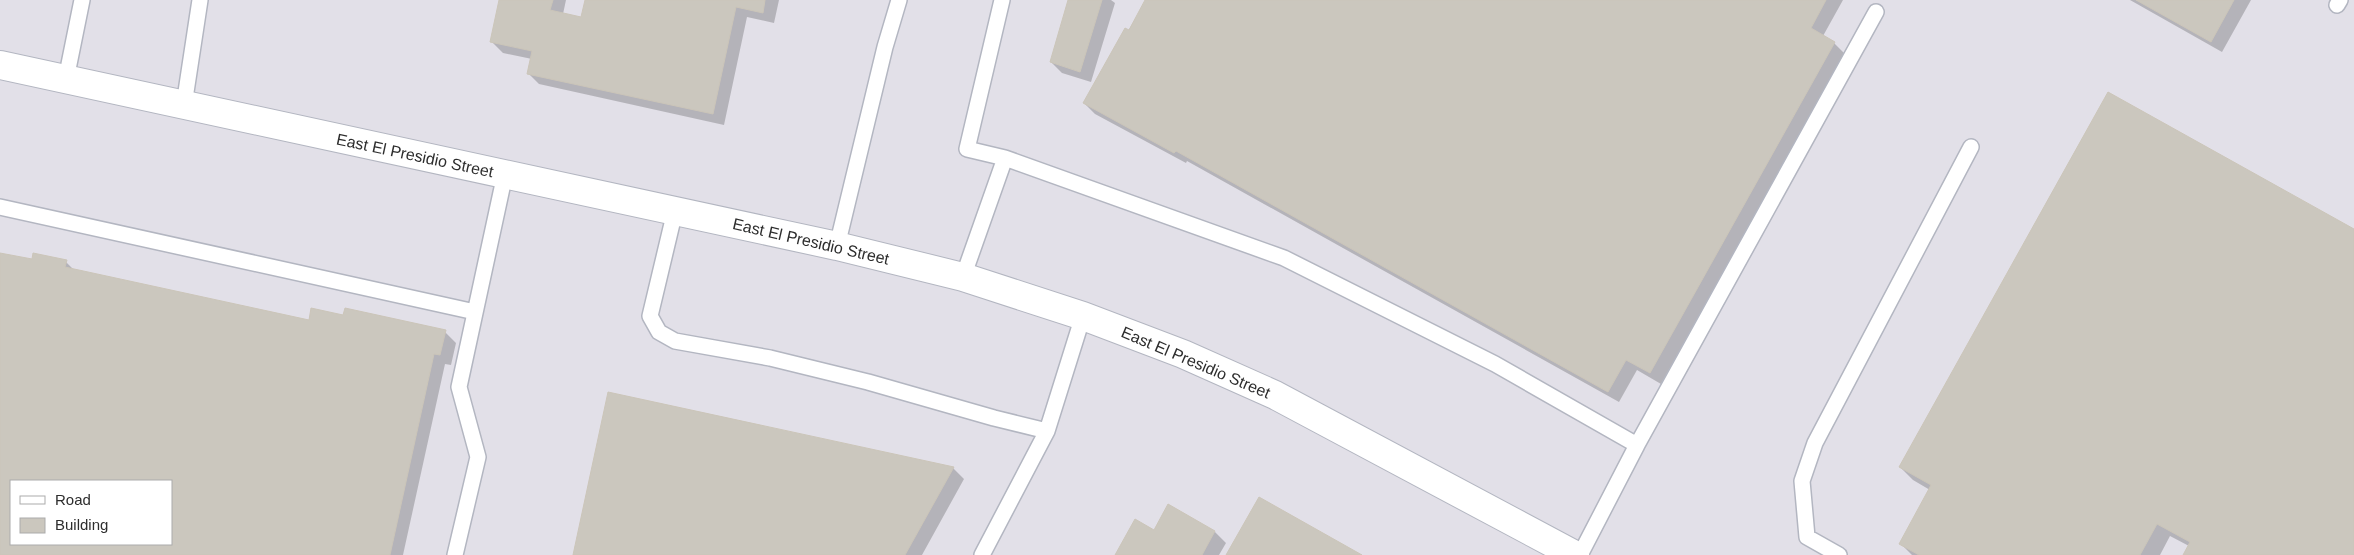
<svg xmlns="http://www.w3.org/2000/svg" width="2354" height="555" viewBox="0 0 2354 555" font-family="Arial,sans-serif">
	<rect width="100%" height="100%" fill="#efe9e0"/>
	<path fill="#e2e0e8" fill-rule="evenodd" d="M0 0H2354V555H0ZM11 481H171V544H11Z"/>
	<path fill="#0003" fill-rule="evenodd" d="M501 0H566L563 14 582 18 586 0H779L774 23 747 17 724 125 539 84 528 73 532 59 503 53 492 42Z
		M1070 0H1111L1115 3 1091 82 1062 73 1051 62Z
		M1147 0H1843L1823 36 1834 43 1845 54 1661 384 1637 370 1619 402 1187 161 1186 163 1095 114 1084 103Z
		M2130 0H2251L2222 52Z
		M2354 231V555H2184L2189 546 2170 536 2160 555H1912L1901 544 1930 490 1913 480 1900 467Z
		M0 254 33 261 66 262 75 271 310 322 344 316 445 332 456 343 451 365 445 364 403 555H0ZM11 481H171V544H11Z
		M953 468 964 479 922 555H574Z
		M1169 506 1215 532 1226 543 1219 555H1117L1155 531Z"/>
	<path fill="#cbc7be" stroke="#cbc5b9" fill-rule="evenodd" d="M499 0H553L550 10 581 17 585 0H765L763 13 736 7 713 114 527 74 532 51 490 42Z
		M1068 0H1102L1080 72 1050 62Z
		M1145 0H1826L1811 28 1835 42 1650 373 1626 360 1608 392 1176 151 1174 153 1083 103 1125 28 1129 30Z
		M2136 0H2234L2211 42Z
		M2108 92 2354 229V555H2183L2190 542 2157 524 2140 555H1919L1899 544 1931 485 1899 467Z
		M0 253 32 259 33 253 67 260 65 267 309 320 311 308 343 315 345 308 446 330 440 355 434 354 390 555H0ZM11 481H171V544H11Z
		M608 392 954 467 905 555H573Z
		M1259 497 1362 555H1226Z
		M1168 504 1215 531 1202 555H1115L1135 519 1154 530Z"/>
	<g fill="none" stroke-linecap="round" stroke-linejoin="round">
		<defs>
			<path id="lane" d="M1002 0 967 149 1005 158
				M2337 5 2340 0
				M66 79 82 0
				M184 105 200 0
				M0 207 475 312
				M675 211 650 316 659 332 675 341 770 358 868 382 994 418 1047 431
				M837 246 885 47 899 0
				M963 277 1005 158 1284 258 1495 364 1637 445
				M455 555 478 457 459 387 505 174
				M982 555 1047 431 1083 316
				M1580 555 1637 445 1876 12
				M1839 555 1807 537 1802 481 1815 443 1971 147"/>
			<path id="street" d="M0 65 837 246 963 277 1083 316 1183 354 1275 395 1575 555"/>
		</defs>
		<use href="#lane" stroke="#b3b6c1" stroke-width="18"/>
		<use href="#street" stroke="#b3b6c1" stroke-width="30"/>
		<use href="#lane" stroke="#fff" stroke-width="15"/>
		<use href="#street" stroke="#fff" stroke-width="28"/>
	</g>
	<g text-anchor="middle" stroke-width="4.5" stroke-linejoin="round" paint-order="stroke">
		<g font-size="16" fill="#2d2d2d" stroke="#fff">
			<text transform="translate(415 155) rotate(12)" y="6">East El Presidio Street</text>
			<text transform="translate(811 241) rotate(13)" y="6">East El Presidio Street</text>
			<text transform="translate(1196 362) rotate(23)" y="6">East El Presidio Street</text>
		</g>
	</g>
	<rect x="10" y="480" width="162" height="65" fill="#ffffff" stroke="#ababab"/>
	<rect x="20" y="496" width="25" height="8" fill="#ffffff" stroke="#ababab"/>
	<text x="55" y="505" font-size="15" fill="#2d2d2d">Road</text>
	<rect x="20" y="518" width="25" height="15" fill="#cbc7be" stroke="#ababab"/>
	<text x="55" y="530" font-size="15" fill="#2d2d2d">Building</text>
</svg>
